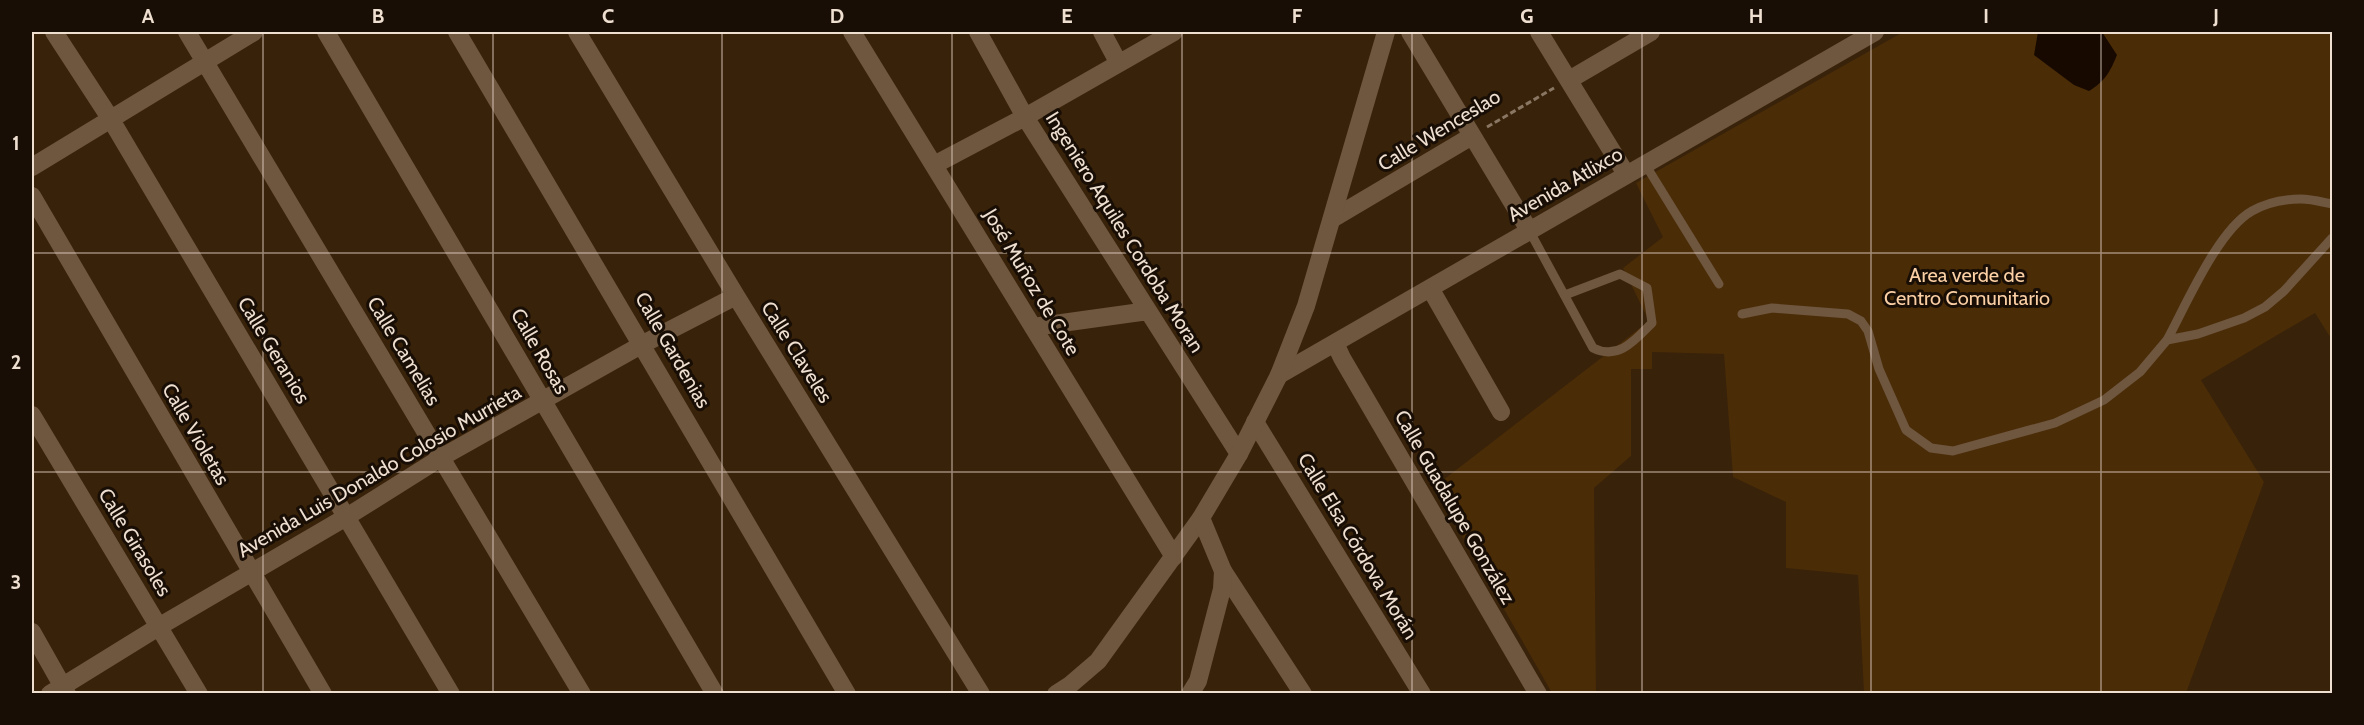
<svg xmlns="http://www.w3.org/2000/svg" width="2364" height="725" viewBox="0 0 2364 725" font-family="Cabin,sans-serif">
	<rect width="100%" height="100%" fill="#38220a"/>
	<path fill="#4a2c07" d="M1903 32H2332V340L2315 313 2201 380 2264 482 2186 693H1864L1858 575 1786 568V502L1733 477 1724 354 1652 352V369H1631V456L1594 488 1596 693H1552L1434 487 1649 321 1623 268 1663 237 1636 183Z"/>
	<path fill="#170900" d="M2038 32H2102L2117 55C2110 72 2105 81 2089 91L2074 85 2034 55Z"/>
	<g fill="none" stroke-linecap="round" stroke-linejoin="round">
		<path stroke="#8a7763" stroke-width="3" stroke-dasharray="6 3" stroke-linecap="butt" d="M1487 127 1554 88"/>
		<path stroke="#6f563e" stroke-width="9" d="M1645 164 1719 284
			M1529 230 1593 348C1619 361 1636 339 1652 323L1647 288 1620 274 1565 295
			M1742 314 1772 308 1848 314 1861 321 1868 331 1879 369 1906 430 1931 448 1953 451 2055 423 2104 400 2140 372 2167 340 2198 334 2244 318 2265 307 2284 291 2332 238
			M2167 340C2186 305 2218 230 2252 211 2266 203 2285 199 2301 199 2311 199 2322 202 2332 204"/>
		<path stroke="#6f563e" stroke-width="18" d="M54 32 110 118 451 694
			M187 32 582 694
			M326 32 715 694
			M457 32 847 694
			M577 32 736 296 981 694
			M852 32 1174 557
			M978 32 1025 117 1239 454
			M1102 32 1118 62
			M1410 32 1529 230
			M1539 32 1626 174
			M1569 80 1651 32
			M934 165 1025 117 1174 32
			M32 167 254 32
			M32 196 323 694
			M1332 219 1472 136
			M1430 288 1501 412
			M1033 327 1148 311
			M1335 343 1342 358 1538 694
			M1279 375 1875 32
			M32 415 199 694
			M1255 422 1422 694
			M1223 571 1303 694
			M32 632 67 694
			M50 694 160 626 348 516 442 457 643 344 736 296
			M1056 694 1070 685 1098 661 1201 518"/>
		<path stroke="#6f563e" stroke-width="18" d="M1190 694 1198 681 1222 589 1223 571 1201 518 1239 454 1279 375 1306 306 1386 32"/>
	</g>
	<path fill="none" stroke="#eedfd1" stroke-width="1.5" stroke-opacity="0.55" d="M263 32V694M493 32V694M722 32V694M952 32V694M1182 32V694M1412 32V694M1642 32V694M1871 32V694M2101 32V694M32 253H2332M32 472H2332"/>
	<g text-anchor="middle" stroke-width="6" stroke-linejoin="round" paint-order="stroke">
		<g font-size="20" fill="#eedfd1" stroke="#180e05">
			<text transform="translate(1439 130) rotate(-31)" y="7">Calle Wenceslao</text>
			<text transform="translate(1565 184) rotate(-30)" y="7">Avenida Atlixco</text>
			<text transform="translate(1125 232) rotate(58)" y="7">Ingeniero Aquiles Cordoba Moran</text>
			<text transform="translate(1032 282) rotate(59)" y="7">José Muñoz de Cote</text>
			<text transform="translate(274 350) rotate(59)" y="7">Calle Geranios</text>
			<text transform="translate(673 350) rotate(60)" y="7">Calle Gardenias</text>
			<text transform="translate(404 351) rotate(59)" y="7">Calle Camelias</text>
			<text transform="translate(540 351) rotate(60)" y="7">Calle Rosas</text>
			<text transform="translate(797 352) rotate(58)" y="7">Calle Claveles</text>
			<text transform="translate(196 434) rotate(60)" y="7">Calle Violetas</text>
			<text transform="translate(379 471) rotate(-30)" y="7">Avenida Luis Donaldo Colosio Murrieta</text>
			<text transform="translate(1455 507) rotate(60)" y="7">Calle Guadalupe González</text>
			<text transform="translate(135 542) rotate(59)" y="7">Calle Girasoles</text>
			<text transform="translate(1358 546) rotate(59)" y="7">Calle Elsa Córdova Morán</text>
		</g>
		<g font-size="20" fill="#fbcfa4" stroke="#180e05">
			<text x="1967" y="282">Area verde de<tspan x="1967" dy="23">Centro Comunitario</tspan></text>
		</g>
	</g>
	<rect width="2364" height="725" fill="none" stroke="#180e05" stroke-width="66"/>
	<rect x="33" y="33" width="2298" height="659" fill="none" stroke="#eedfd1" stroke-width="2"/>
	<g font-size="20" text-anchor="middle" font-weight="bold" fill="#eedfd1">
		<text x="148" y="23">A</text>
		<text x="378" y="23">B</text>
		<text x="608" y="23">C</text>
		<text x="837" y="23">D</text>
		<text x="1067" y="23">E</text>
		<text x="1297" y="23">F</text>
		<text x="1527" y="23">G</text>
		<text x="1756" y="23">H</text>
		<text x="1986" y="23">I</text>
		<text x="2216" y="23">J</text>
		<text x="16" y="150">1</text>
		<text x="16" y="369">2</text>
		<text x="16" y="589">3</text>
	</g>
</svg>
